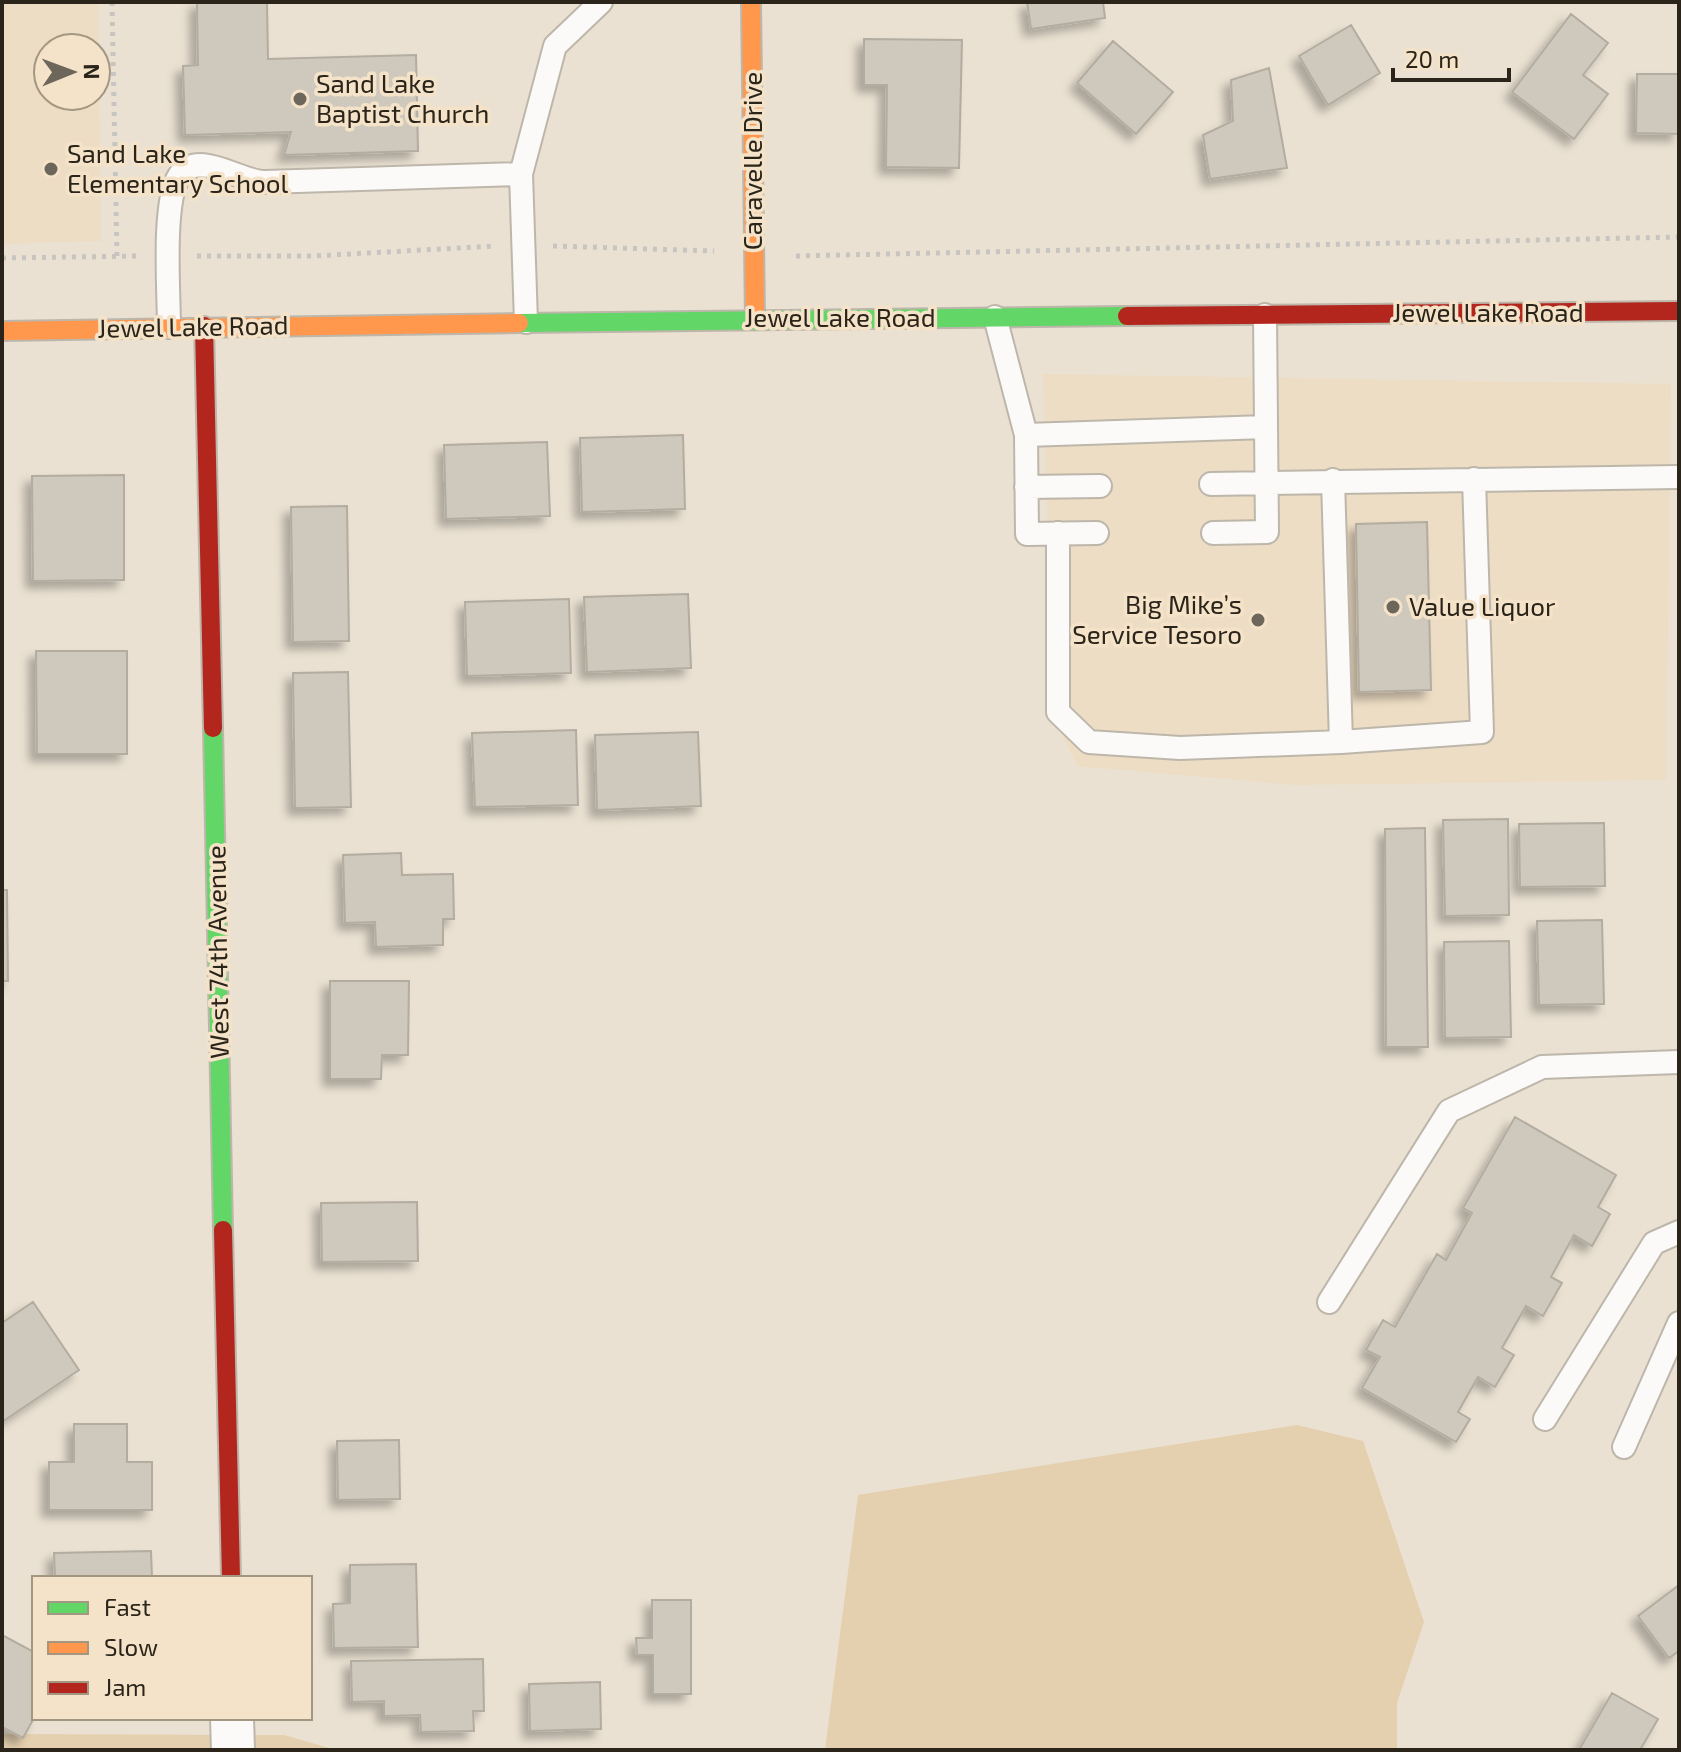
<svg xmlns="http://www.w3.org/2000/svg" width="1681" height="1752" viewBox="0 0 1681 1752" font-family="'Exo 2',sans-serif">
	<defs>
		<filter id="shadow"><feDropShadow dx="-7" dy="7" stdDeviation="4" flood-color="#0004"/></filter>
	</defs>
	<rect width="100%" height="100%" fill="#eae1d2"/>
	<path fill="#edddc4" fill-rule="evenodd" d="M2 2H98L101 241 2 244ZM48 48H96V96H48Z
		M1043 374 1671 384 1666 780 1294 785 1077 766 1054 716Z"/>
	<path fill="#e4cfae" d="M1297 1425 1363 1441 1424 1622 1397 1703V1750H825L858 1495Z
		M2 1734 284 1735 336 1750H2Z"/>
	<path fill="#cfc8bc" stroke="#b3aca0" stroke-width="2" filter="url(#shadow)" d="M197 2H267L268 59 416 55 418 151 284 155 291 132 185 135 183 66 198 65Z
		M1027 2H1103L1105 18 1031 29Z
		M1571 14 1608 43 1583 75 1608 94 1574 139 1512 92Z
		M1351 25 1380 73 1328 105 1299 56Z
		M864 39 962 40 959 168 886 167 887 85H864Z
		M1113 41 1173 92 1136 134 1077 83Z
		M1269 68 1287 168 1210 179 1203 135 1233 121 1231 80Z
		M1637 74H1679V134L1636 133Z
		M683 435 685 509 582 512 580 438Z
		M547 442 550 516 446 519 444 445Z
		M124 475V580L33 581 32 476Z
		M347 506 349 641 293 642 291 507Z
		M1427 522 1431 690 1359 692 1356 524Z
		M688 594 691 668 587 672 584 597Z
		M569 599 571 673 467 676 465 602Z
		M36 651H127V754H37Z
		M348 672 351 807 295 808 293 673Z
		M576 730 578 805 475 807 472 733Z
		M698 732 701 806 597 810 595 735Z
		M1508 819 1509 915 1445 916 1443 820Z
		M1604 823 1605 886 1520 887 1519 824Z
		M1425 828 1428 1047H1386L1385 829Z
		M401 853 402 875 453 874 454 919H443V945L376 947 375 922 345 923 343 855Z
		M2 890H7L8 981H2Z
		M1602 920 1604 1004 1539 1005 1537 921Z
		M1509 941 1511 1037 1445 1038 1444 942Z
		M330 981H409L408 1055H382L381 1079H330Z
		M1515 1117 1616 1175 1598 1207 1610 1214 1592 1246 1574 1235 1551 1277 1562 1283 1543 1316 1526 1306 1502 1348 1514 1355 1495 1387 1478 1377 1458 1412 1470 1419 1456 1442 1362 1388 1380 1357 1366 1350 1383 1320 1395 1327 1437 1254 1446 1260 1472 1213 1463 1208Z
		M417 1202 418 1261 322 1262 321 1203Z
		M33 1302 79 1370 2 1422V1323Z
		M74 1424H127V1462H152V1510H49V1462H74Z
		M399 1440 400 1499 338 1500 337 1441Z
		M151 1551 152 1578H55L54 1553Z
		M416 1564 418 1647 334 1648 333 1604 350 1603V1565Z
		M1679 1585V1651L1669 1658 1638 1616Z
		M652 1600H691V1694H653V1655H637L636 1638H652Z
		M2 1635 34 1652V1718L23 1738 2 1727Z
		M483 1659 484 1711H473L474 1731 421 1732 420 1715 384 1716V1701L352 1702 351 1661Z
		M600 1682 601 1729 530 1731 529 1684Z
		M1612 1693 1658 1719 1640 1750H1579Z"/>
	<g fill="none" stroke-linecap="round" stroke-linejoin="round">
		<defs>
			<path id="lane" d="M995 317 1026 435 1027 534 1097 533
				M526 322 521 174 555 46 601 2
				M169 327C169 293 162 203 179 176 198 148 241 183 265 182 350 179 436 177 521 174
				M1026 435 1266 427
				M1211 484 1679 477
				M1026 487 1100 486
				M1058 533V712L1089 742 1180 748 1341 742 1333 480
				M1213 533 1267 532 1265 315
				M1341 742 1482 732 1474 479
				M1329 1302 1449 1111 1542 1067 1679 1062
				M1545 1419 1654 1243 1679 1232
				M1624 1447 1679 1323"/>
			<path id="street" d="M232 1718 233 1750"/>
			<path id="fast" d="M519 323 1127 316
				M213 728 223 1230"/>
			<path id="slow" d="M751 2 755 319
				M2 331 519 323"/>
			<path id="jam" d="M1127 316 1679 311
				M204 326 213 728
				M223 1230 231 1578"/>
		</defs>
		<use href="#lane" stroke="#bdb6aa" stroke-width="26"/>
		<use href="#street" stroke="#bdb6aa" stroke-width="46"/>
		<use href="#fast" stroke="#bdb6aa" stroke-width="22"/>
		<use href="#slow" stroke="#bdb6aa" stroke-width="22"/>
		<use href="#jam" stroke="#bdb6aa" stroke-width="22"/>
		<path stroke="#c8c5c0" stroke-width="5" stroke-dasharray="4 6" stroke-linecap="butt" d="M112 2 117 257
			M553 246 714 251
			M197 256H313L495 246
			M796 256 1679 237
			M2 258 139 256"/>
		<use href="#lane" stroke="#fcfaf8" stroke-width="22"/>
		<use href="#street" stroke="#fcfaf8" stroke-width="42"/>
		<use href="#fast" stroke="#63d668" stroke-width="18"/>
		<use href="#slow" stroke="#ff974d" stroke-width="18"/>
		<use href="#jam" stroke="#b3261e" stroke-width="18"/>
	</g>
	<g fill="#6d665a" stroke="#f4e3c8" stroke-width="3">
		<circle cx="300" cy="99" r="8"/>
		<circle cx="51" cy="169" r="8"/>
		<circle cx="1393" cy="607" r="8"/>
		<circle cx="1258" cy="620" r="8"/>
	</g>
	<g text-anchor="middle" stroke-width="7" stroke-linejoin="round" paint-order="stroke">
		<g font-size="26" fill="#2a241a" stroke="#f4e3c8" text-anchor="start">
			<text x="316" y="93">Sand Lake<tspan x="316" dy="30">Baptist Church</tspan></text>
			<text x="67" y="163">Sand Lake<tspan x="67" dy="30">Elementary School</tspan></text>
			<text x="1242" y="614" text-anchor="end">Big Mike’s<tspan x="1242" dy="30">Service Tesoro</tspan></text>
			<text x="1409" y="616">Value Liquor</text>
		</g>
		<g font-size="26" fill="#2a241a" stroke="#f4e3c8">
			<text transform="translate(753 161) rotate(-90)" y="9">Caravelle Drive</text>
			<text x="1488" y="322">Jewel Lake Road</text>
			<text x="840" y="327">Jewel Lake Road</text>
			<text transform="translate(193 327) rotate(-1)" y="9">Jewel Lake Road</text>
			<text transform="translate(218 952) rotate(-91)" y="9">West 74th Avenue</text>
		</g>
	</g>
	<rect width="1681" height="1752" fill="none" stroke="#2a241a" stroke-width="8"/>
	<rect x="32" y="1576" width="280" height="144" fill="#f4e3c8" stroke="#a39782" stroke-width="2"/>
	<rect x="48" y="1602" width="40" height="12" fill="#63d668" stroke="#a39782" stroke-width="2"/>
	<text x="104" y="1616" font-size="24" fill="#2a241a">Fast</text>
	<rect x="48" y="1642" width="40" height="12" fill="#ff974d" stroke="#a39782" stroke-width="2"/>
	<text x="104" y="1656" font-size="24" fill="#2a241a">Slow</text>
	<rect x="48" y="1682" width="40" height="12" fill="#b3261e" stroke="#a39782" stroke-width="2"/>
	<text x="104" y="1696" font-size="24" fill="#2a241a">Jam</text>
	<g transform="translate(72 72) rotate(89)"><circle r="38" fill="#f4e3c8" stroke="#a39782" stroke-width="2"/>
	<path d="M0-6L14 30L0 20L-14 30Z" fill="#6d665a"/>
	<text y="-12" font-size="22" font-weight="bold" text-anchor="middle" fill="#2a241a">N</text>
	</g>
	<path d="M1393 68v12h116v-12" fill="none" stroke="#2a241a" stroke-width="4"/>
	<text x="1405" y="68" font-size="24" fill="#2a241a" stroke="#f4e3c8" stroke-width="6" paint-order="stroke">20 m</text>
</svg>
